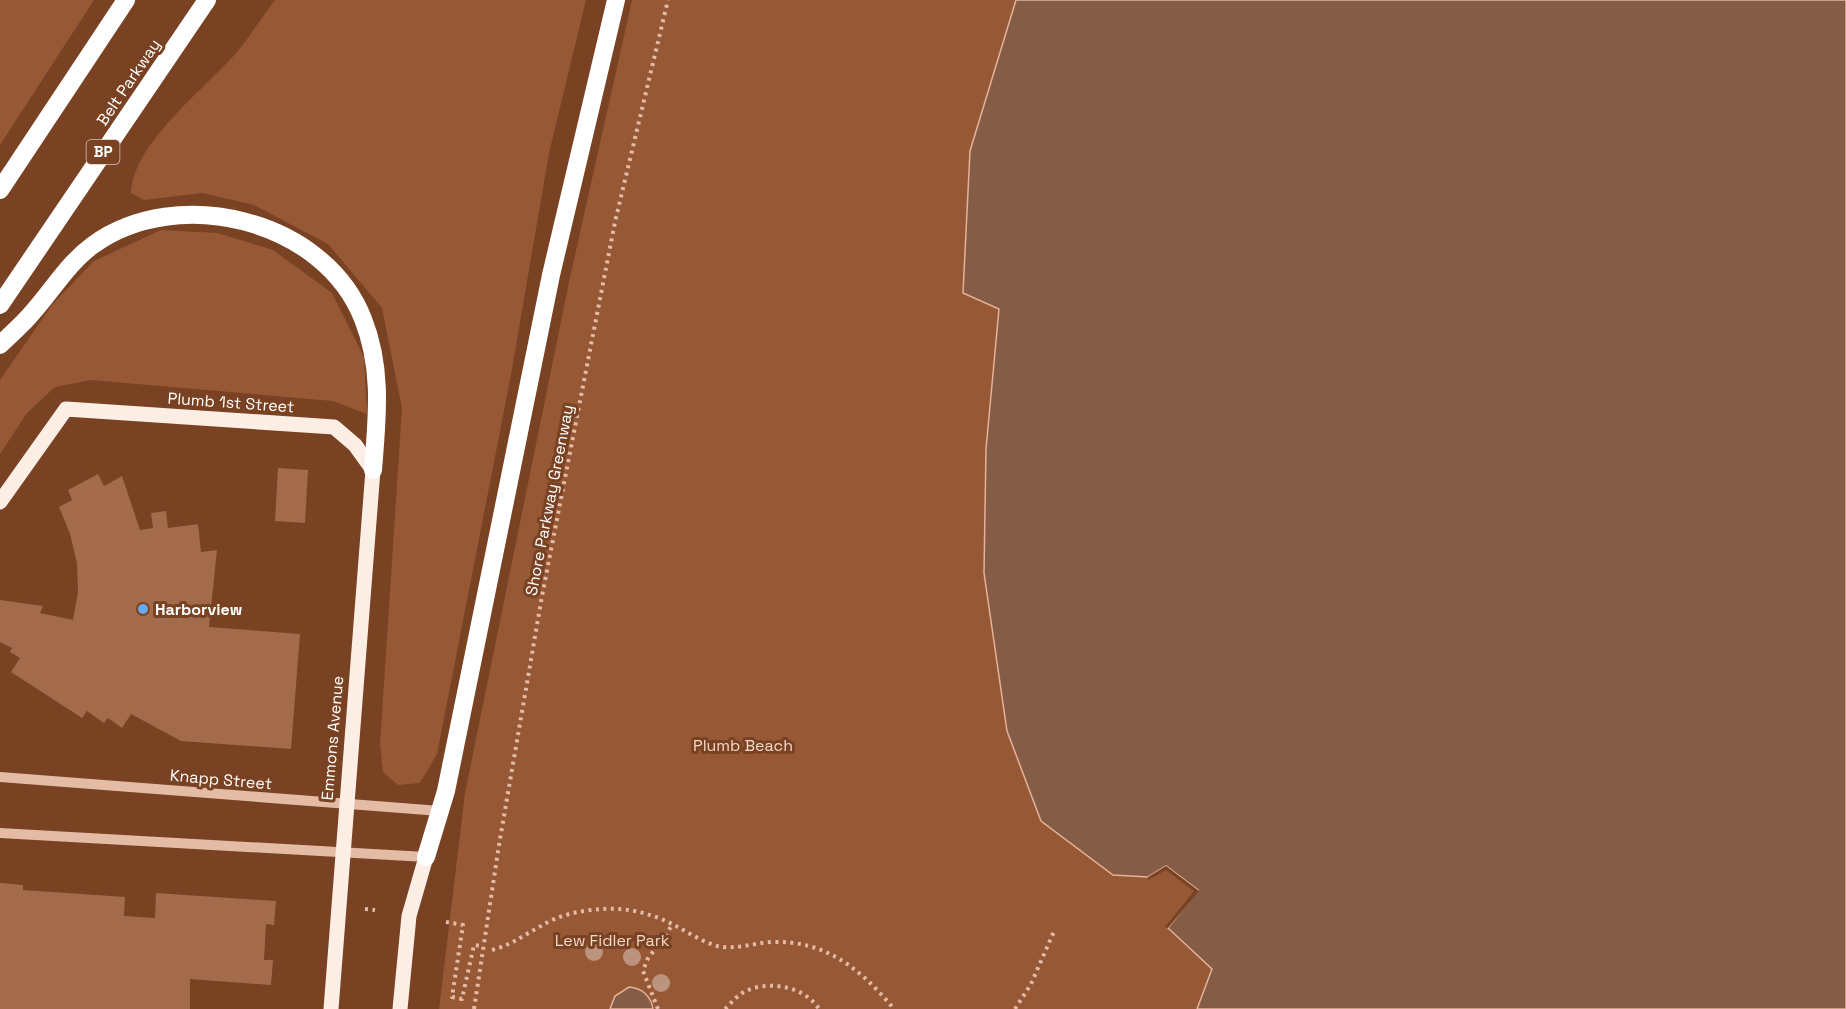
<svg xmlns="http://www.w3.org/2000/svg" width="1846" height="1009" viewBox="0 0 1846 1009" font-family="'Space Grotesk',sans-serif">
	<rect width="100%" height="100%" fill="#794223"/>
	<path fill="#975836" d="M0 0H94L0 145Z
		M275 0H586L549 153 511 375 437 754 420 783 398 785 383 772 380 744 402 408 382 308 328 244 254 205 202 193 144 200 131 193C133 143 205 89 237 52 250 36 262 17 275 0Z
		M632 0H1537L1199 891 1168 928 1213 969 1197 1009H439L465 793 569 282Z
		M161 230 217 233 273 250 332 293 364 357 367 414 333 401 91 380 55 387 27 413 0 454V380L52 305 94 261Z"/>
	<path fill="#855c46" stroke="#e5b299" stroke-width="1.5" d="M1016 0H1846V1009H1197L1212 969 1168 928 1198 890 1166 866 1148 877 1113 875 1041 821 1007 731 984 573 986 449 999 309 963 293 970 151Z
		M629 987C642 988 651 996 653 1009H610L615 996Z"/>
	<path fill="#794223" d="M1166 866 1199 891 1168 928 1165 927 1194 891 1166 870 1148 880V877Z"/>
	<path fill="#a36a4b" d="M278 468 308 470 305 523 275 521Z
		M98 474 104 486 122 476 140 530 153 528 151 513 166 511 168 528 198 524 201 552 217 550 209 627 300 634 291 749 181 741 131 714 122 728 108 718 104 723 87 711 82 718 11 672 20 658 10 652 12 648 0 642V600L43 606 40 613 73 620 78 592 77 563 70 534 59 507 72 500 68 490Z
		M0 883 23 885V890L125 897 124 916 155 918 156 893 276 901 274 925 266 924 264 960H273L271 985 190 979V1009H0Z"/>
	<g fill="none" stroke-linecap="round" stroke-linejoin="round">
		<path stroke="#e4bba5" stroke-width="4" stroke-dasharray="3 4.5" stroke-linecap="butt" d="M365 909 375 910
			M446 922 463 925 452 997 462 999 474 945 480 946
			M492 950C511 945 524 935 541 926 558 915 582 910 602 909 627 907 654 914 676 926 689 933 703 942 717 946 736 950 753 943 772 942 825 940 861 969 894 1009
			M474 1009 499 845 542 596 615 222 668 0
			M658 1009 643 971 647 960 673 924
			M725 1009C733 1001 740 992 751 989 774 981 806 988 819 1009
			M1015 1009 1031 984 1055 929"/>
		<path stroke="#e4bba5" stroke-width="10" d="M0 777 440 811
			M0 833 426 857"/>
		<path stroke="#fceee5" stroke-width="15" d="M0 502 66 409 334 427 355 445 373 470 331 1009
			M400 1009 409 916 426 857"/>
		<path stroke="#fff" stroke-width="18" d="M0 190 126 0
			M0 305 207 0
			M0 345C11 334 23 324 32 313 52 291 68 263 93 245 177 184 324 219 363 319 383 369 377 418 373 470
			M426 857 446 791 551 275 616 0"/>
	</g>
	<g fill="#bc947d">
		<circle cx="594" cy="952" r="9"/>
		<circle cx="632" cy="957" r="9"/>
		<circle cx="661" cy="983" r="9"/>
	</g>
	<circle fill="#68aaef" stroke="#794223" stroke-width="2" cx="143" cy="609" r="6"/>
	<g text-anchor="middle" stroke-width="6" stroke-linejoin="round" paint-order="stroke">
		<rect fill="#794223" stroke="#d7c6bd" stroke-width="1.5" x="86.5" y="140" width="33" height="24" rx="4.5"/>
		<g font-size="15" font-weight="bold" fill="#fff">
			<text x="103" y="157">BP</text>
		</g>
		<g font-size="16" fill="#fff" stroke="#794223">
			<text transform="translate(128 82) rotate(-56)" y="6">Belt Parkway</text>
			<text transform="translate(231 402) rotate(4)" y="6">Plumb 1st Street</text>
			<text transform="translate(549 500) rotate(-79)" y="6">Shore Parkway Greenway</text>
			<text transform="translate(332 738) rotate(-85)" y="6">Emmons Avenue</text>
			<text transform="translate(221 779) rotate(5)" y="6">Knapp Street</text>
		</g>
		<g font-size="16" font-weight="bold" fill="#fff" stroke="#794223" text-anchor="start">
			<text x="155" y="615">Harborview</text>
		</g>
		<g font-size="16" fill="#f3d7c7" stroke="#794223">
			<text x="743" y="751">Plumb Beach</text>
			<text x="612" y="946">Lew Fidler Park</text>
		</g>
	</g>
</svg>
